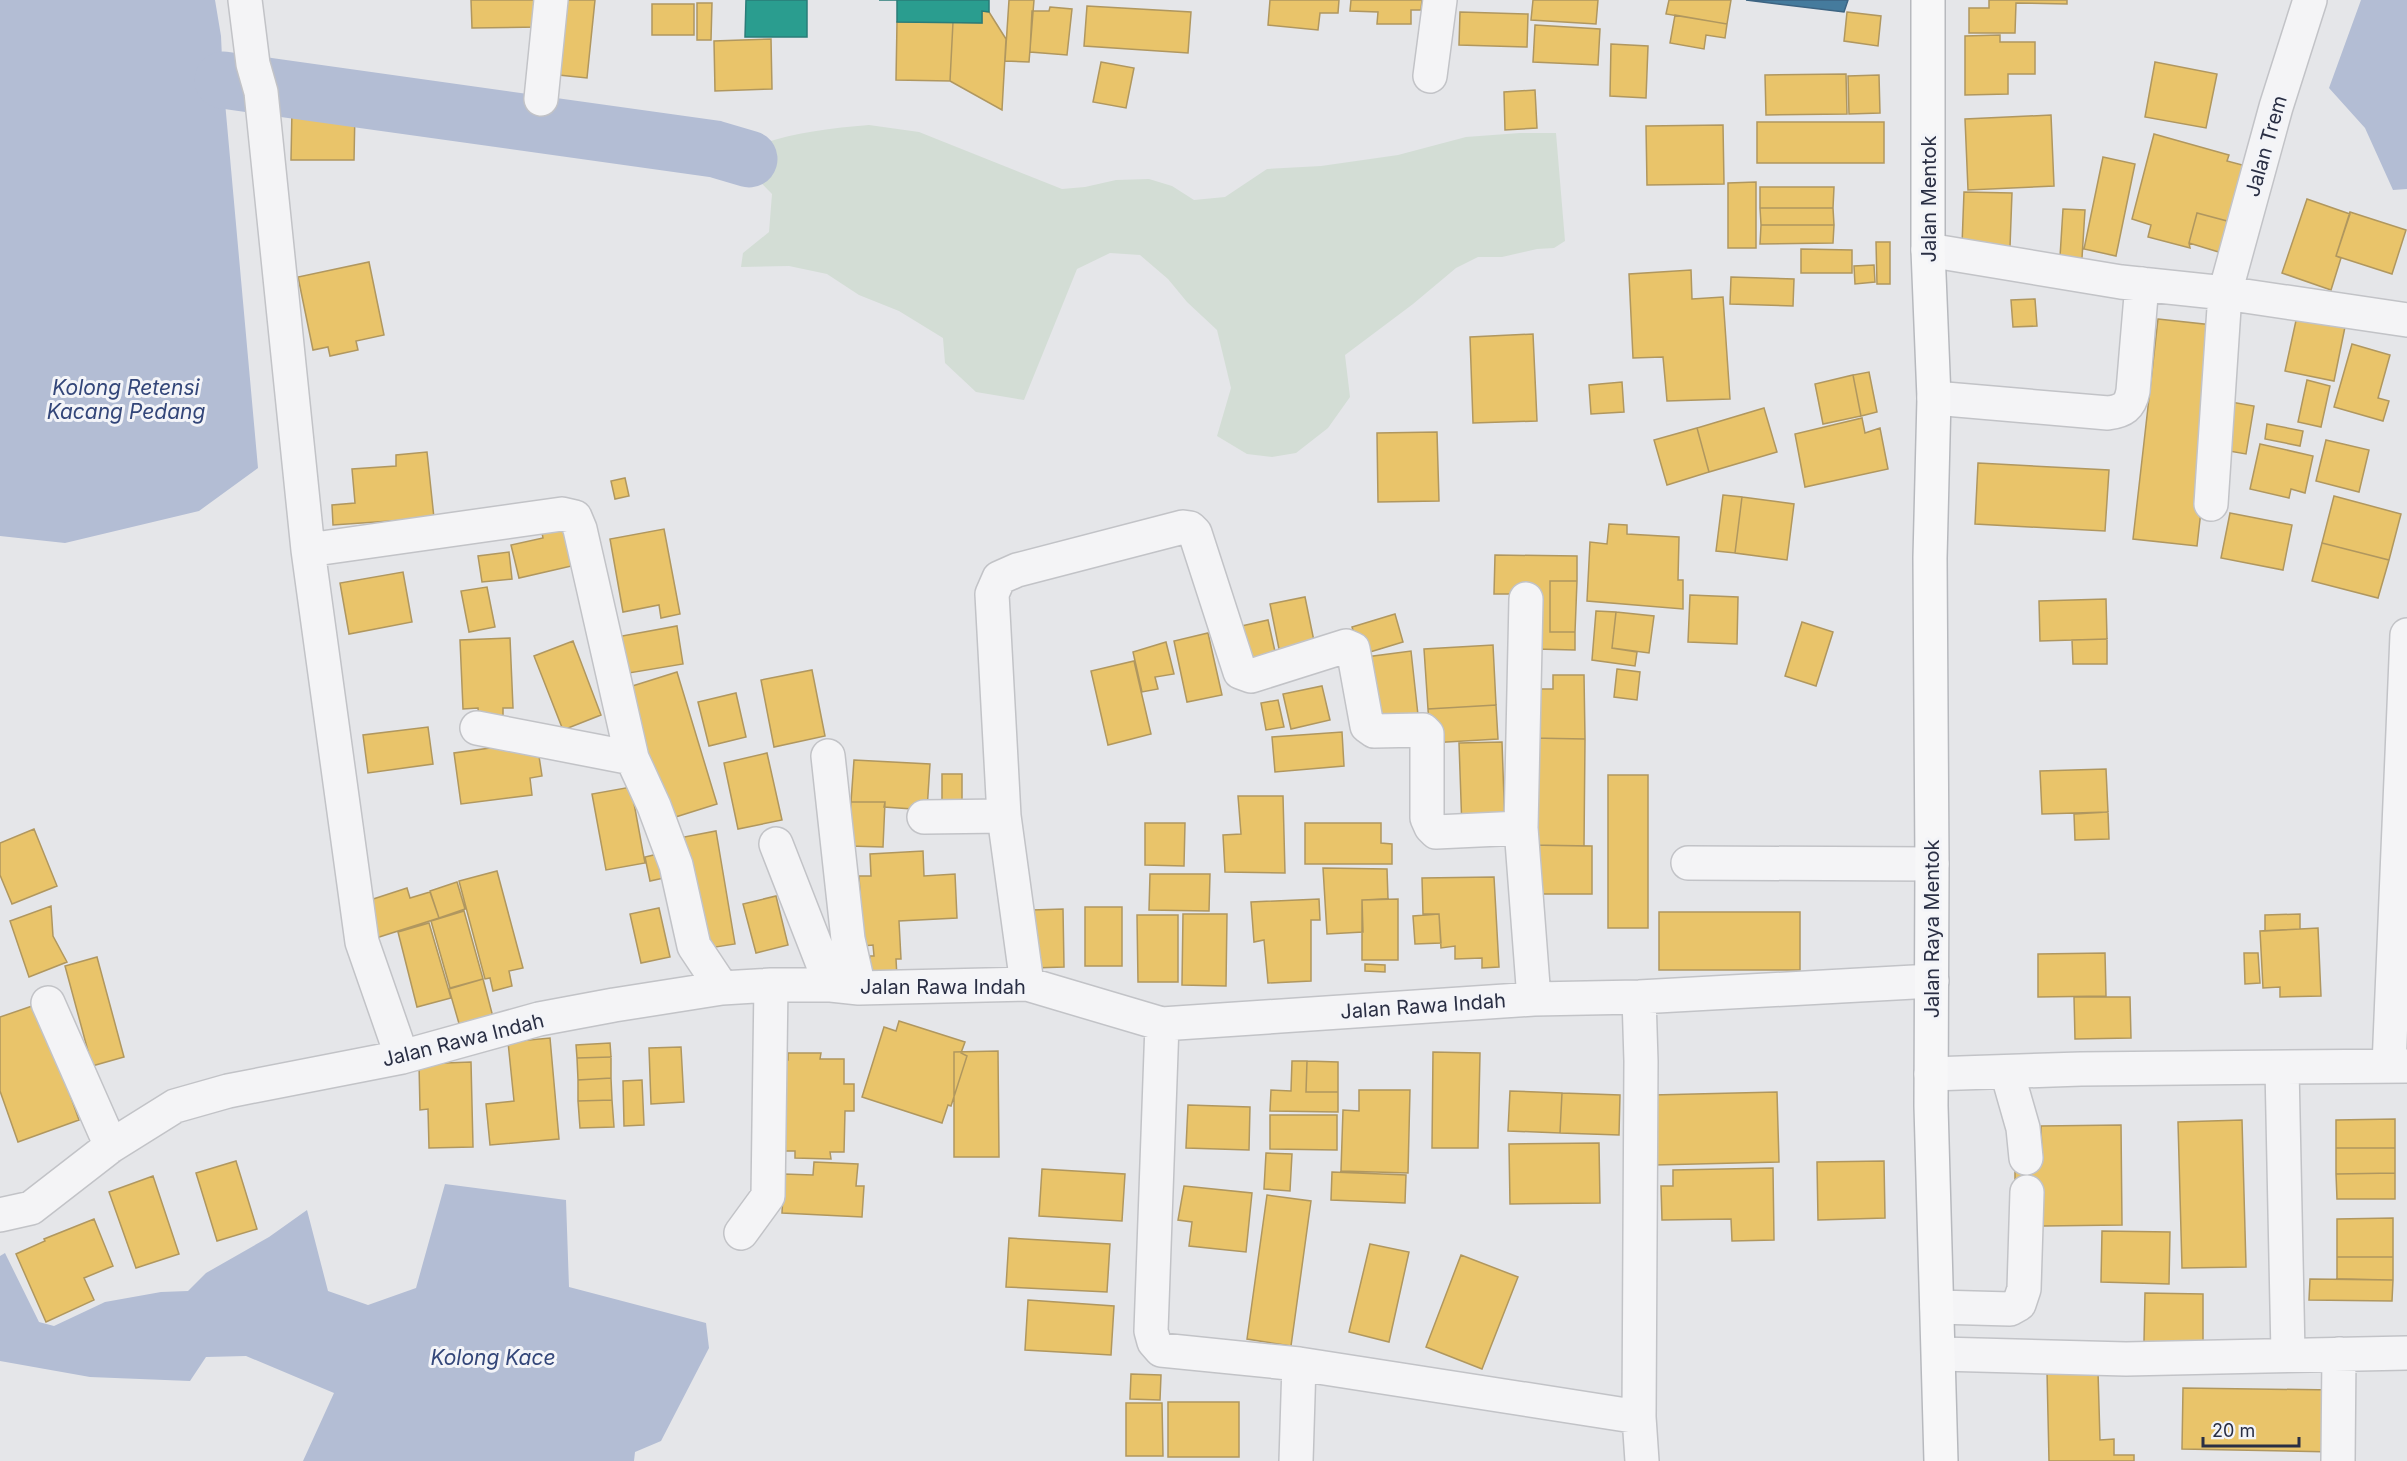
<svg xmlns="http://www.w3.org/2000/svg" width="2407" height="1461" viewBox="0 0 2407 1461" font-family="Inter,sans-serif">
	<rect width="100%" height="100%" fill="#e5e6e9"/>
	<path fill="#d3ddd5" d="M869 125 919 132 1062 189 1085 187 1116 180 1149 179 1172 186 1194 200 1225 197 1267 169 1321 166 1398 155 1466 137 1520 133H1556L1565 241 1554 248 1537 249 1502 257H1478L1456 268 1413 304 1345 355 1350 397 1328 428 1296 453 1272 457 1247 454 1217 436 1231 388 1217 330 1187 302 1168 279 1140 255 1110 253 1077 269 1024 400 976 392 945 363 943 338 899 311 859 295 827 274 789 266 741 267 743 253 769 232 772 194 745 166 755 146C792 133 829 128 869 125Z"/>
	<path fill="#b3bdd4" d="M0 0H215L221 36 223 80 258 468 199 511 65 543 0 536Z
		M2361 0H2407V189L2393 190 2365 128 2329 88Z
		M445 1184 566 1200 569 1287 706 1323 709 1348 661 1441 635 1452 634 1461H303L334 1393 246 1356 206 1357 190 1381 90 1377 0 1361V1256L5 1253 39 1322 54 1326 105 1302 161 1292 188 1291 206 1273 269 1237 307 1210 328 1291 368 1305 416 1288Z"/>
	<path fill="#e9c46a" stroke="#b0975f" stroke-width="1.5" d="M471 0H538L539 27 472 28Z
		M558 0H595L587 78 549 74Z
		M1009 0H1034L1029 62 1005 61Z
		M1270 0H1339L1338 13H1320L1318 30 1268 25Z
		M1351 0H1422L1421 10H1411V24H1377L1378 12 1350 11Z
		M1533 0H1598L1596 24 1531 20Z
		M1669 0H1731L1727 24 1666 14Z
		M1989 0H2067V4L2016 3 2015 33H1969V8H1989Z
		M697 3H712L711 40H697Z
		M652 4H694V35H652Z
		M1087 6 1191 12 1188 53 1084 46Z
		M1050 7 1072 9 1067 55 1030 52 1032 11H1049Z
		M982 11 989 12 1006 39 1002 110 950 81 953 22 982 23Z
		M1460 12 1528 14 1527 47 1459 45Z
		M1847 12 1881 16 1878 46 1844 41Z
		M1675 15 1727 24 1725 38 1706 35 1704 49 1670 43Z
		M897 22H953L950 81 896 80Z
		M1535 25 1600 29 1598 65 1533 62Z
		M2000 35V42H2035V74H2008V94L1965 95V36Z
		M771 39 772 89 715 91 714 41Z
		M1611 44 1648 46 1646 98 1610 96Z
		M1101 62 1134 68 1126 108 1093 102Z
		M2155 62 2217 74 2206 128 2145 117Z
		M1846 74 1847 114 1766 115 1765 75Z
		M1879 75 1880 113 1849 114 1848 76Z
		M1535 90 1537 128 1505 130 1504 92Z
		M292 109 355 110 354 160H291Z
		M2051 115 2054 186 1968 190 1965 119Z
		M1757 122H1884V163H1757Z
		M1723 125 1724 184 1647 185 1646 126Z
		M2154 134 2229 155 2227 161 2246 166 2231 222 2197 213 2189 243 2190 248 2148 237 2151 225 2132 219Z
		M2103 157 2135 164 2116 256 2084 249Z
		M1756 182V248H1728V183Z
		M1760 187H1834L1833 208H1760Z
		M1964 192 2012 193 2010 247 1962 245Z
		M2307 199 2350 214 2336 256 2341 258 2331 290 2282 273Z
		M1760 208H1833L1834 225H1761Z
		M2063 209 2085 210 2082 258 2060 257Z
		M2350 212 2406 230 2392 274 2336 256Z
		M2197 213 2231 222 2222 253 2189 243Z
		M1761 225H1834L1833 243 1760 244Z
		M1876 242H1890V284H1877Z
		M1801 249 1852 250V273H1801Z
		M369 262 384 335 356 341 358 350 330 356 328 347 313 350 298 277Z
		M1874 265 1875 282 1855 284 1854 266Z
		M1691 270 1692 299 1723 297 1730 399 1667 401 1663 357 1633 358 1629 274Z
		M1731 277 1794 279 1793 306 1730 304Z
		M2035 299 2037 326 2013 327 2011 300Z
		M2297 316 2345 327 2334 381 2285 371Z
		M2158 319 2222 326 2197 546 2133 539Z
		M1533 334 1537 421 1473 423 1470 337Z
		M2352 344 2390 355 2378 398 2389 401 2383 421 2334 407Z
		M1869 372 1877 412 1861 416 1853 375Z
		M1853 375 1861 416 1823 424 1815 384Z
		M2307 380 2330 386 2321 427 2298 422Z
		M1622 382 1624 412 1591 414 1589 385Z
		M2231 402 2254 406 2246 454 2223 450Z
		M1764 408 1777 452 1709 472 1697 428Z
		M1862 418 1865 433 1880 428 1888 469 1805 487 1795 434Z
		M2267 424 2303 431 2300 446 2265 439Z
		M1697 428 1709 472 1667 485 1654 440Z
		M1437 432 1439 501 1378 502 1377 433Z
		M2326 440 2369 450 2359 492 2316 481Z
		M2260 444 2313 456 2305 493 2291 489 2289 498 2250 489Z
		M427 452 434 518 333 525 332 505 355 503 352 469 396 466V455Z
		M1978 463 2109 470 2105 531 1975 524Z
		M625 478 629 496 615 499 611 481Z
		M1723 495 1742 497 1735 553 1716 551Z
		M2334 496 2401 514 2389 560 2322 543Z
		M1742 497 1794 504 1787 560 1735 553Z
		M2230 513 2292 525 2283 570 2221 558Z
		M567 522 576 565 519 578 511 545 543 538 541 528Z
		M1609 524 1627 525V534L1679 537 1678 580H1683V609L1587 601 1590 542 1607 544Z
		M664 529 680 614 661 618 659 605 623 612 610 539Z
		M2322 543 2389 560 2378 598 2312 581Z
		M509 552 512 579 482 582 478 556Z
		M1495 555 1577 556V581H1550V632H1575V650L1536 649V594H1494Z
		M403 572 412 622 349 634 340 583Z
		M1550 581H1577L1575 632H1550Z
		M487 587 495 627 469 632 461 591Z
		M1690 595 1738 597 1737 644 1688 642Z
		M1305 597 1315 646 1280 654 1270 604Z
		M2106 599 2107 639 2040 641 2039 601Z
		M1596 611 1616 612 1612 648 1637 652 1635 666 1592 660Z
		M1616 612 1654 616 1649 653 1612 648Z
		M1395 614 1403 642 1360 655 1352 627Z
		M1268 620 1276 656 1246 663 1237 627Z
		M1802 622 1833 632 1816 686 1785 676Z
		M677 626 683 664 617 675 611 638Z
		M1208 633 1222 695 1187 702 1174 641Z
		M510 638 513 708H503V717L479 718 478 708 463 709 460 640Z
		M2107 639V664H2073L2072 640Z
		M573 641 601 715 563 730 534 656Z
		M1166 642 1174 674 1155 677 1158 689 1142 692 1133 652Z
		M1493 645 1496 705 1428 709 1424 649Z
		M1411 651 1418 715 1374 720 1366 657Z
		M1134 661 1151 734 1108 745 1091 671Z
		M1617 669 1640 672 1637 700 1614 697Z
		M812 670 825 736 774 747 761 680Z
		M677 672 717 804 666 820 626 688Z
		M1553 675H1584L1585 739 1531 738V689H1553Z
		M1322 686 1330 720 1291 729 1283 694Z
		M736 693 746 737 709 746 698 702Z
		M1278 700 1284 727 1266 730 1261 703Z
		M1496 705 1498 739 1430 743 1428 709Z
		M428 727 433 764 368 773 363 735Z
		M1342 732 1344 766 1275 772 1272 737Z
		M1531 738 1585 739 1584 846 1530 845Z
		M1502 742 1505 827 1462 829 1459 743Z
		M526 743H537L542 776 530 778 532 795 461 804 454 753Z
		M767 753 782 820 738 829 724 763Z
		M854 760 930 764 927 810 884 807 885 802H851Z
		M2106 769 2108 812 2042 814 2040 771Z
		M942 774H962V806L942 807Z
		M1608 775H1648V928H1608Z
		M631 787 645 863 606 870 592 794Z
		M1238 796H1283L1285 873 1225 872 1223 835 1241 834Z
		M851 802H885L883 847 849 846Z
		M2108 812 2109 839 2075 840 2074 814Z
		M1145 823H1185L1184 866 1145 865Z
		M1305 823H1381V843L1392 844V864H1305Z
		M34 829 57 886 12 904 0 875V843Z
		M716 831 735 944 703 949 684 837Z
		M1530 845 1592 846V894H1530Z
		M923 851 924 876 955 874 957 918 899 921 901 959H896L897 977 871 978 870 956H874L873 945 863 946 859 876H871L870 854Z
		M658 854 664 878 650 881 645 857Z
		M1323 868 1387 869 1388 899 1362 900 1363 932 1327 934Z
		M497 871 523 968 509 971 512 986 493 991 490 978 485 979 459 881Z
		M1150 874H1210L1209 911 1149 910Z
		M1494 877 1499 967 1482 968V958L1455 959V946L1441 948 1439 914H1423L1422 878Z
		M457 882 465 909 439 918 430 891Z
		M407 888 410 898 430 892 439 918 376 938 364 902Z
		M776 896 788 945 756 953 743 904Z
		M1319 899 1320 920H1311V981L1268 983 1264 940 1254 942 1251 902Z
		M1398 899V960H1362V900Z
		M51 906 53 936 67 962 29 977 10 921Z
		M1085 907H1122V966H1085Z
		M659 908 670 957 641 963 630 914Z
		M1063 909 1064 967 1033 968 1032 910Z
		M464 911 483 979 450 988 431 921Z
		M1659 912H1800V970H1659Z
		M1183 914H1227L1226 986 1182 985Z
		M1439 914 1441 943 1415 944 1413 916Z
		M2300 914V929L2265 931V915Z
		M1137 915H1178V982H1138Z
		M429 923 451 998 417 1007 398 932Z
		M2318 928 2321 996 2280 997V987L2263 988 2260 931Z
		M2105 953 2106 996 2038 997V954Z
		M2244 953H2258L2260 983 2245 984Z
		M97 957 124 1057 92 1066 65 966Z
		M1365 964 1385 965V972L1365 971Z
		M483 979 493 1017 460 1027 449 989Z
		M2074 997H2130L2131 1038 2075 1039Z
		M38 1004 79 1120 18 1142 0 1091V1017Z
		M899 1021 965 1042 961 1053 967 1056 951 1106 948 1105 942 1123 862 1097 884 1027 896 1031Z
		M550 1038 559 1139 490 1145 486 1104 514 1101 508 1042Z
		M610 1043 611 1057 577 1058 576 1045Z
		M681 1047 684 1102 651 1104 649 1048Z
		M998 1051 999 1157H954V1052Z
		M1433 1052 1480 1053 1478 1148H1432Z
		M788 1053H821L820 1059H844V1084H854V1111H845L844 1152H830L831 1159 795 1158V1151H774L775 1060H788Z
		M611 1057V1078L578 1080 577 1058Z
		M1292 1061H1307L1306 1092H1338V1112L1270 1111 1271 1090 1291 1091Z
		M1307 1061 1338 1062V1092H1306Z
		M471 1062 473 1147 429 1148 428 1109 420 1110 419 1064Z
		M611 1078 612 1100 578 1101V1080Z
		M642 1080 644 1125 624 1126 623 1081Z
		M1359 1090H1410L1408 1173 1341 1171 1343 1110 1359 1111Z
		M1510 1091 1562 1093 1560 1133 1508 1131Z
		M1777 1092 1779 1162 1654 1165 1653 1095Z
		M1562 1093 1620 1095 1619 1135 1560 1133Z
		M612 1100 614 1127 580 1128 578 1101Z
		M1188 1105 1250 1107 1249 1150 1186 1148Z
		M1270 1115H1337V1150L1270 1149Z
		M2395 1119V1148H2336V1120Z
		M2242 1120 2246 1267 2182 1268 2178 1122Z
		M2121 1125 2122 1225 2043 1226V1191L2015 1192V1158H2042L2041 1126Z
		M1599 1143 1600 1203 1510 1204 1509 1144Z
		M2336 1148H2395V1173L2336 1174Z
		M1266 1153 1292 1154 1290 1191 1264 1189Z
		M236 1161 257 1229 217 1241 196 1173Z
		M1884 1161 1885 1218 1818 1220 1817 1162Z
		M814 1162 858 1164 856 1186H864L862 1217 782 1213 784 1174 813 1175Z
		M1773 1168 1774 1240 1732 1241 1731 1219 1662 1220 1661 1186H1673V1170Z
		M1042 1169 1125 1174 1122 1221 1039 1216Z
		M1332 1172 1406 1175 1405 1203 1331 1200Z
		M2395 1173V1199H2337L2336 1174Z
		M153 1176 179 1254 136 1268 109 1192Z
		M1184 1186 1252 1193 1246 1252 1189 1246 1192 1222 1178 1220Z
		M1267 1195 1311 1201 1291 1346 1247 1339Z
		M2393 1218V1257H2337V1219Z
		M94 1219 113 1266 84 1278 94 1300 46 1322 16 1254 45 1241 44 1239Z
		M2102 1231 2170 1232 2169 1284 2101 1282Z
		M1009 1238 1110 1244 1107 1292 1006 1287Z
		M1370 1244 1409 1252 1389 1342 1349 1332Z
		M1461 1255 1518 1277 1482 1369 1426 1347Z
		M2337 1257H2393V1280L2337 1279Z
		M2310 1279 2393 1280 2392 1301 2309 1300Z
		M2145 1293 2203 1294V1343L2144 1342Z
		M1028 1300 1114 1306 1111 1355 1025 1350Z
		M2047 1371H2098L2100 1440 2114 1439V1455H2134V1461H2049Z
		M1131 1374 1161 1375 1160 1400 1130 1399Z
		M2183 1388 2334 1390 2333 1452 2182 1449Z
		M1168 1402H1239V1457H1168Z
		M1126 1403H1162L1163 1456H1126Z"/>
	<path fill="#2a9d8f" stroke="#2a7c78" stroke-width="1.5" d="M746 0H807V37H745Z
		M879 0H989V12L982 11V23L897 22V0Z"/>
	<path fill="#457b9d" stroke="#3d6482" stroke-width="1.5" d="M1746 0H1848L1844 12Z"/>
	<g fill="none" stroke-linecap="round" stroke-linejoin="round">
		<path stroke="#b3bdd4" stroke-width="57" d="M223 80 715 149 749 159"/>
		<defs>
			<path id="minor" d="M245 0 253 64 261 92 308 550 362 942 402 1057
				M1430 76 1440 0
				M541 99 551 0
				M1928 250 2121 282 2225 293 2407 320
				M1934 398 2108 413C2123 411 2130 407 2133 391L2142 284
				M2211 504 2225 293 2276 107 2310 0
				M308 550 562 514 575 517 580 529 632 758 654 806 676 865 694 946 722 988
				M477 728 632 758
				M828 756 848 939 859 988
				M924 817 1004 816
				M1521 828 1526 599
				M776 844 831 985
				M1688 863 1932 864
				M1027 984 1004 816 992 594 999 578 1017 570 1183 527 1190 528 1195 533 1240 672 1251 676 1346 646 1353 649 1367 726 1374 731 1423 730 1427 734V818L1431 827 1436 832 1521 828 1534 999
				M1639 997 1641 1061 1639 1417 1642 1461
				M48 1003 111 1146
				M1162 1024 1151 1331 1154 1342 1161 1350 1299 1364
				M2389 1066 2407 635
				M2282 1068 2288 1354
				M2007 1072 2023 1128 2026 1158
				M1931 1074 2081 1069 2407 1066
				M0 1215 31 1208 111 1146 175 1106 228 1091 402 1057 539 1019 614 1005 722 988 771 985H831L859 988 1027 984 1162 1024 1534 999 1639 997 1932 981
				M741 1233 768 1196 771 985
				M1937 1307 2010 1309 2019 1304 2024 1289 2027 1192
				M1940 1354 2126 1359 2407 1353
				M1296 1461 1299 1364 1639 1417
				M2338 1461 2339 1354"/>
			<path id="highway" d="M1928 0V250L1934 398 1930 558 1932 864 1931 1106 1941 1461"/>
		</defs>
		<use href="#minor" stroke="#c2c3c7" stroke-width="36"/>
		<use href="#highway" stroke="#b7b9be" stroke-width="36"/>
		<use href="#minor" stroke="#f4f4f6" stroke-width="33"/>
		<use href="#highway" stroke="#f7f7f8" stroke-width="33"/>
	</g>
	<g text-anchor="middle" stroke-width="6" stroke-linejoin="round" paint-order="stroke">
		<g font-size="20" fill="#2a2f44" stroke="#f3f4f8">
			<text transform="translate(2266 146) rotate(-74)" y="7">Jalan Trem</text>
			<text transform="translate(1929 199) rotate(-90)" y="7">Jalan Mentok</text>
			<text transform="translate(1932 929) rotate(-90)" y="7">Jalan Raya Mentok</text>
			<text x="943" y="994">Jalan Rawa Indah</text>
			<text transform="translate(1423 1006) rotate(-4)" y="7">Jalan Rawa Indah</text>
			<text transform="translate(463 1040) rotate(-14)" y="7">Jalan Rawa Indah</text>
		</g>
		<g font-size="21" font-style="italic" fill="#334679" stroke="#f3f4f8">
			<text x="126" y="395">Kolong Retensi<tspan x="126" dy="24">Kacang Pedang</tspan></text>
			<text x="493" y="1365">Kolong Kace</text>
		</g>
	</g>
	<path d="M2203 1437v9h96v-9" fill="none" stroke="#2a2f44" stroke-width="3"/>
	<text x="2212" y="1437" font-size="18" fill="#2a2f44" stroke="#f3f4f8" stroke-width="4.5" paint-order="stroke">20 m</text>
</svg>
